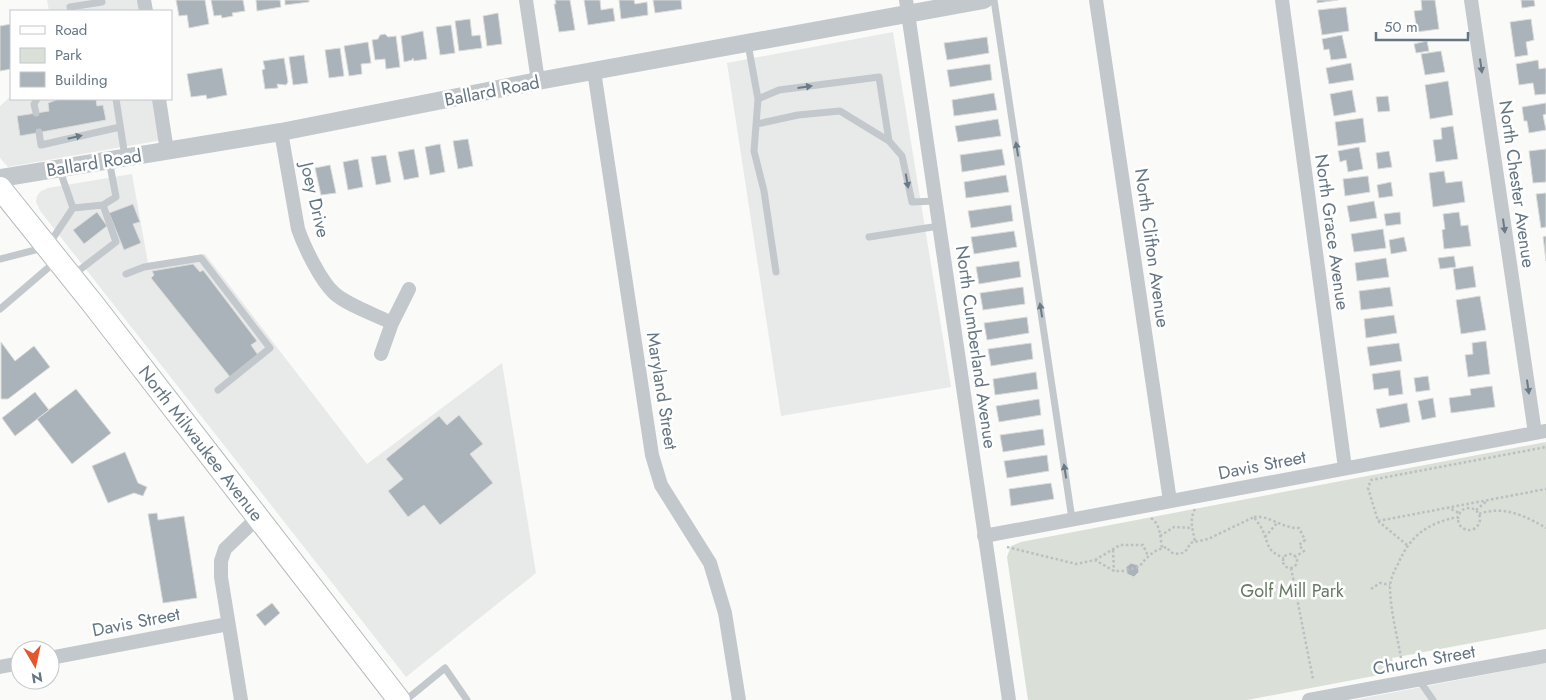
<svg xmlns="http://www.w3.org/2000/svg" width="1546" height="700" viewBox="0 0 1546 700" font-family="Jost,sans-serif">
	<rect width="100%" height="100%" fill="#fafaf8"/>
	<path fill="#e8e9e9" d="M47 0H148L149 11H49Z
		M893 32 951 387 781 416 727 63Z
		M11 96V99H162L168 139 8 167 0 158V106Z
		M132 174 148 263 205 254 367 464 502 363 536 573 406 677 41 212 36 202 37 196 41 191 48 188Z
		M1546 663V700H1353L1453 681Z"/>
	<path fill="#dadfd7" d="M1546 442V629L1392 658 1395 672 1247 700H1028L1007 557 1011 546 1021 542Z"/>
	<path fill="#aab3b9" stroke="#dcdcda" d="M176 0H205L209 24 189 28 187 15 179 16Z
		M211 0H243L245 11 232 13 233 16 222 18 221 15 214 16Z
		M256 0H280L281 7 257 11Z
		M285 0H309V2L285 5Z
		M555 0H570L575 30 559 32 554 4H556Z
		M584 0H600L601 10 613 8 615 21 588 25Z
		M619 0H634L635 4 647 2 648 15 621 19Z
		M653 0H681L682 9 655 13Z
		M1317 0H1338L1317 3Z
		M1421 0H1435L1439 29 1417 32 1414 11 1422 10Z
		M1521 0H1534L1535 6 1522 8Z
		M1346 7 1349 31 1322 35 1318 10Z
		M498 13 502 44 487 46 483 16Z
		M470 19 472 36 480 35 482 48 459 51 455 21Z
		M1531 19 1534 40 1526 42 1528 55 1515 57 1510 22Z
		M11 24V69L0 71V26Z
		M451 25 455 53 440 55 436 27Z
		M423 31 427 59 414 61 413 58 412 60 404 62 401 36Z
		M385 34 388 37 396 36 400 67 386 69 385 59 375 60 372 40 378 39 380 35Z
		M1342 35 1347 58 1331 60 1329 49 1324 50 1322 39Z
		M987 37 989 53 947 60 944 43Z
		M1427 41 1429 51 1416 53 1414 44Z
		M368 42 371 63 361 64 362 74 349 76 344 46Z
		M340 48 344 76 329 78 325 50Z
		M1441 51 1445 72 1425 75 1421 54Z
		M304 55 308 83 293 85 289 57Z
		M284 58 288 82 286 85 277 84 278 88 265 89 262 70 265 69 263 61Z
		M1538 60 1539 69 1546 68V94L1535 95 1533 83 1519 85 1516 64Z
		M1351 63 1354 80 1329 84 1326 68Z
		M990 64 992 80 950 87 947 70Z
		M222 68 227 95 207 99 206 95 191 97 187 74Z
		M1448 81 1453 115 1430 119 1425 85Z
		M1352 90 1356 112 1334 116 1330 94Z
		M994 93 997 110 954 116 952 100Z
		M1388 96 1390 111 1378 112 1376 97Z
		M59 99H96L97 106 103 105 106 120 20 136 17 116 49 111 48 103Z
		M1546 103V114L1543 115 1546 130 1529 133 1527 121H1524L1522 107Z
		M1363 118 1366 142 1338 146 1335 122Z
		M998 119 1001 136 958 142 955 126Z
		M1453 126 1458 159 1436 162 1433 140 1442 139 1441 128Z
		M468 139 473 166 458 169 453 141Z
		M440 144 445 172 430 175 425 147Z
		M1359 147 1363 169 1348 172 1346 160 1340 162 1338 151Z
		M414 149 419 177 404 180 398 152Z
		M1002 149 1005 165 962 172 960 155Z
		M1546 149V182L1533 183 1529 151Z
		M1389 151 1392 167 1378 169 1376 153Z
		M386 155 391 182 376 185 371 157Z
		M358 159 363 187 348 190 343 162Z
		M330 165 336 193 321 195 315 168Z
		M1444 171 1446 183 1462 181 1465 202 1433 207 1429 173Z
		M1006 175 1009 192 966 198 964 182Z
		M1368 176 1370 192 1345 196 1343 179Z
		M1391 182 1393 196 1379 198 1377 185Z
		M1546 193V227L1541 228 1536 194Z
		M1374 201 1377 218 1350 222 1347 206Z
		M133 204 140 222 133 224 141 243 124 250 109 213Z
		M1011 205 1013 221 971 228 968 211Z
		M97 212 107 226 84 244 73 230Z
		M1400 212 1401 224 1386 226 1384 214Z
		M1459 212 1461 226 1468 225 1471 246 1444 249 1442 230 1445 229 1443 214Z
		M1383 229 1386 248 1354 252 1351 234Z
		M1014 231 1017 247 974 254 971 237Z
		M1546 236V261L1543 237Z
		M1404 237 1407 251 1391 254 1389 240Z
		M1454 256 1456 267 1440 269 1438 258Z
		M1386 258 1389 277 1357 281 1355 263Z
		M1019 261 1021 277 979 284 976 267Z
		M193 264 200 272 203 270 257 341 251 345 258 355 230 377 151 278 154 275 152 271Z
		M1473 266 1476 287 1456 290 1453 269Z
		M1023 287 1025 304 983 310 980 293Z
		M1390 287 1393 306 1361 310 1359 291Z
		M1480 296 1486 330 1461 334 1456 300Z
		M1394 315 1397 333 1366 338 1364 319Z
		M1027 317 1029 333 987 340 984 323Z
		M1486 341 1490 374 1468 377 1465 355 1473 354 1472 343Z
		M1 342 15 361 34 346 50 367 8 399H1Z
		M1031 343 1033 359 991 366 988 349Z
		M1399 343 1402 361 1370 366 1367 347Z
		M1400 370 1403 394 1389 396 1388 388 1374 390 1372 374Z
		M1036 372 1038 389 995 395 993 379Z
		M1428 376 1430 390 1416 392 1414 378Z
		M1492 386 1495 407 1451 413 1449 398 1471 395 1470 389Z
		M76 389 111 433 72 464 37 419Z
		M35 392 49 410 15 436 2 418Z
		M1433 398 1436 417 1422 420 1418 401Z
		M1039 399 1041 415 999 422 996 406Z
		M1407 403 1410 422 1380 428 1376 409Z
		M459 415 483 444 470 454 493 483 440 525 424 505 408 517 388 491 403 479 386 459 439 416 447 425Z
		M1043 429 1045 445 1003 452 1000 435Z
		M125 452 138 483 147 487 143 496 134 493 108 503 92 466Z
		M1047 455 1049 471 1007 478 1004 461Z
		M1051 483 1054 499 1011 506 1009 489Z
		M157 513 158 520 184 516 197 598 163 603 148 514Z
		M1131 563 1138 565 1139 572 1134 577 1127 574 1126 567Z
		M272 603 280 613 265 626 256 615Z"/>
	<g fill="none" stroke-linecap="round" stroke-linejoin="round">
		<defs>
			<g id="primary">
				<path id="s1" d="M0 188 93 304 399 700"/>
			</g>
		</defs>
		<use href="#primary" stroke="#b5babe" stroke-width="24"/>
		<path stroke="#bbbfc2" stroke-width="2.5" stroke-dasharray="2.5 2.5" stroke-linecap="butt" d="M1447 507 1459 513
			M1458 519a11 11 0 1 1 22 0a11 11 0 1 1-22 0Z
			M1195 509C1189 520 1193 530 1195 542
			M1476 510 1488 500
			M1479 514C1503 505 1526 516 1546 528
			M1254 517C1270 515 1283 529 1299 528L1305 540 1299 545 1304 551 1295 557
			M1151 518C1161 525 1160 537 1162 548
			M1378 521 1546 489
			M1160 536 1174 527 1192 528
			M1265 537 1277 523
			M1407 545 1378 521 1368 488 1371 480 1546 447
			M1007 547 1076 564 1095 560 1114 571H1123L1139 567C1147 557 1153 550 1167 547L1170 552C1180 556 1187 553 1190 543L1208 539 1254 517C1257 522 1261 526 1263 531 1269 546 1267 551 1284 558
			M1113 550 1114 571
			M1283 561a7 7 0 1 1 14 0a7 7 0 1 1-14 0Z
			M1095 560 1120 545H1143L1148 556
			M1291 568 1313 679
			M1371 589 1380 583 1390 585
			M1401 658C1397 635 1390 609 1390 586 1391 578 1394 571 1398 564 1410 536 1427 523 1458 517"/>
		<path stroke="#c3c8cc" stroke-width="7" d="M994 0 1072 519
			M71 11 70 7 102 2
			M748 44 758 99 754 151 764 191 776 272
			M116 99 125 157
			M758 99 779 90 879 77 889 141
			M36 113 34 104 37 99
			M757 124 798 115 840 111 889 141 902 156 912 202 935 201
			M39 132 41 145 120 127
			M59 168 73 208 103 205
			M869 237 939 226
			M0 259 47 247 73 208
			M126 274 144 267 201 258 270 348 218 390
			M73 275 116 242 103 205 116 197 109 160
			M0 309 55 262
			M1419 680 1433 700
			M406 700 445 668 467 700"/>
		<path stroke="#c3c8cc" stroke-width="14" d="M144 0 146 11
			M526 0 538 81
			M906 0 1009 700
			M1096 0 1170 501
			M1282 0 1345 468
			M1471 0 1535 433
			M594 71 652 455 661 485 710 563 725 613 739 700
			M159 99 167 151
			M281 132 298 229C304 246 320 280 334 293 347 305 376 315 392 323
			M381 354 392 323 409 289
			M984 536 1546 431
			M50 658 228 624
			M0 667 20 663
			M241 700 221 577V561L225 549 257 518
			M1309 700 1546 656"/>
		<path stroke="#c3c8cc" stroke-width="18" d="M0 178 281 132 538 81 984 0"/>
		<use href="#primary" stroke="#fff" stroke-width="22"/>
	</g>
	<defs><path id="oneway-solid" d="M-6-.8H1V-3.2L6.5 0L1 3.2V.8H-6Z" transform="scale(1.25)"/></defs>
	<g fill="#6a7a87">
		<use href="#oneway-solid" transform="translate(1481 66) rotate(82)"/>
		<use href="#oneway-solid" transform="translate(805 87) rotate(-8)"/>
		<use href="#oneway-solid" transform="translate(75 137) rotate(-13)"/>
		<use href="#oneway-solid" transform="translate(1017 149) rotate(-99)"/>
		<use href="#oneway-solid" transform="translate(907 181) rotate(80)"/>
		<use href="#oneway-solid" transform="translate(1504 226) rotate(82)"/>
		<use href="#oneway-solid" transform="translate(1041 310) rotate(-99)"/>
		<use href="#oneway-solid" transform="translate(1528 387) rotate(82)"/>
		<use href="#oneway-solid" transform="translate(1065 471) rotate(-99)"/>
	</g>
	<g text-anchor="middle" stroke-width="5" stroke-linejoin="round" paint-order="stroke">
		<g font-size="18" fill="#657683" stroke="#fff">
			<text transform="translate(492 91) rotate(-11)" y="6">Ballard Road</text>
			<text transform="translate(94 163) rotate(-9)" y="6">Ballard Road</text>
			<text transform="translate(1517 184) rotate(82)" y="6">North Chester Avenue</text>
			<text transform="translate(315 200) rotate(77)" y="6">Joey Drive</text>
			<text transform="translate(1332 232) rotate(82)" y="6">North Grace Avenue</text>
			<text transform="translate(1152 248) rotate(82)" y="6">North Clifton Avenue</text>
			<text transform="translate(976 347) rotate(82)" y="6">North Cumberland Avenue</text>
			<text transform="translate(662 391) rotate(81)" y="6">Maryland Street</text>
			<text dy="6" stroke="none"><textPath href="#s1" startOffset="325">North Milwaukee Avenue</textPath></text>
			<text transform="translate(1262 465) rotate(-11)" y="6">Davis Street</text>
			<text transform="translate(136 622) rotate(-11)" y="6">Davis Street</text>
			<text transform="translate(1424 660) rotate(-10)" y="6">Church Street</text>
		</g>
		<g font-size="18" fill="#687a64" stroke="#fff">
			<text x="1292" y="597">Golf Mill Park</text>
		</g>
	</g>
	<rect x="10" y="10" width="162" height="90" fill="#ffffff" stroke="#c1c8cd"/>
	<rect x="20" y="26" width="25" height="8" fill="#ffffff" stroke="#c1c8cd"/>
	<text x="55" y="35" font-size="15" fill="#657683">Road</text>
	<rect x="20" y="48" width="25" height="15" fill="#dadfd7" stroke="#c1c8cd"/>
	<text x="55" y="60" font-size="15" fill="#657683">Park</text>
	<rect x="20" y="72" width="25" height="15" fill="#aab3b9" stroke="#c1c8cd"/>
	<text x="55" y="85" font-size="15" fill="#657683">Building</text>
	<g transform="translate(35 665) rotate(171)"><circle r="24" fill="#ffffff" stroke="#c1c8cd"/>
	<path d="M0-4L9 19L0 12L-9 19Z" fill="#e4572e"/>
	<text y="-8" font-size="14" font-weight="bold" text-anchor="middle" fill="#657683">N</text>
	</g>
	<path d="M1376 32v8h92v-8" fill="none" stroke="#657683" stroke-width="2.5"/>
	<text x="1384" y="32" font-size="15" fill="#657683" stroke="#ffffff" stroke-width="4" paint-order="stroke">50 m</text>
</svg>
